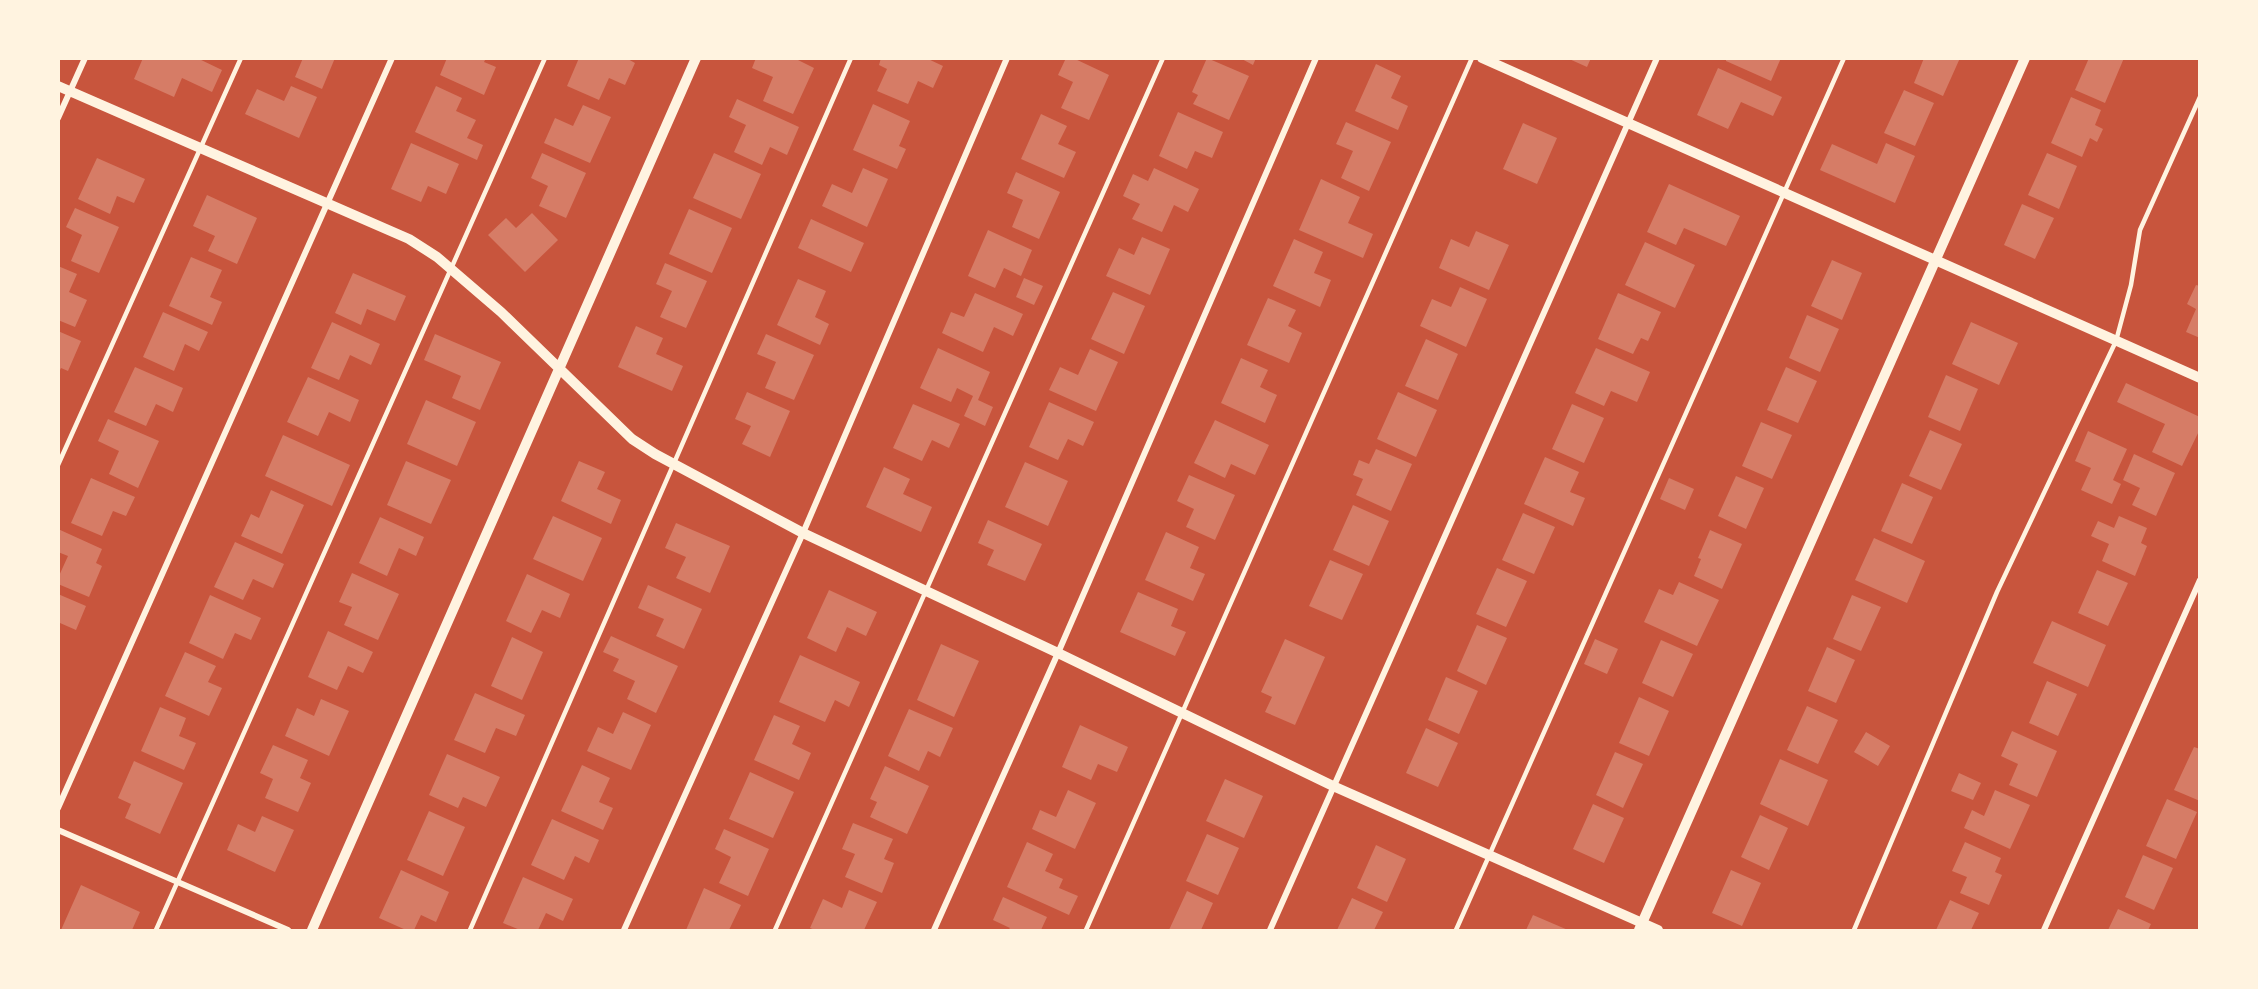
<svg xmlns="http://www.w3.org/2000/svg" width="2258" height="989" viewBox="0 0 2258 989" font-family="Barlow,sans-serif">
	<rect width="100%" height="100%" fill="#c8553d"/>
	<path fill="#d67c66" d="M143 58H197L222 70 212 92 182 78 174 97 134 79Z
		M303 58H335L322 89 295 77Z
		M447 58H486L484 62 496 67 484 95 440 75Z
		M579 58H626L635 63 625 85 609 78 599 100 567 86Z
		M756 58H794L814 68 793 114 763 101 773 77 752 68Z
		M881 58H926L943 66 933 88 918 81 908 104 877 91 887 69 879 65Z
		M1066 58H1073L1109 75 1089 120 1061 108 1073 82 1058 75Z
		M1207 58 1249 76 1229 120 1193 104 1198 95 1192 92Z
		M1240 58H1256L1253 65Z
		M1567 58H1591L1587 67Z
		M1726 58H1781L1771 81 1726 61Z
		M1924 58H1960L1943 96 1914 83Z
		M2089 58H2124L2105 103 2075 90Z
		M1376 64 1401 76 1391 98 1408 106 1398 130 1355 111Z
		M1718 68 1782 97 1773 116 1741 102 1728 129 1697 115Z
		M291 86 317 97 299 138 245 114 257 89 284 101Z
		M436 86 462 98 456 111 476 120 467 138 483 145 477 160 415 132Z
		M1904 90 1934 103 1915 146 1884 133Z
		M2071 97 2101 110 2095 125 2103 129 2097 142 2090 138 2082 157 2051 143Z
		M737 99 799 127 787 155 770 147 762 165 734 152 746 125 729 117Z
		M873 104 910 121 899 146 906 149 897 169 853 150Z
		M583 105 611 117 590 163 544 143 555 118 573 126Z
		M1178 112 1223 132 1212 158 1195 151 1187 169 1159 156Z
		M1041 114 1067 126 1058 144 1076 152 1064 178 1021 159Z
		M1346 122 1391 142 1369 191 1341 178 1353 151 1336 144Z
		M1523 123 1557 138 1537 184 1503 169Z
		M411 143 459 164 446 194 428 186 421 202 391 189Z
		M1886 143 1915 156 1895 203 1820 170 1832 144 1877 164Z
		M542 153 586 173 566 218 539 206 548 186 531 178Z
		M714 153 761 174 741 219 693 198Z
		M2047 153 2077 166 2059 209 2028 195Z
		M97 158 145 179 134 203 117 196 110 214 78 199Z
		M863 168 888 179 867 227 822 206 832 184 852 193Z
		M1154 168 1199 189 1188 212 1174 205 1162 232 1132 219 1140 204 1123 196 1133 174 1148 181Z
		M1016 172 1060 192 1039 239 1012 227 1023 200 1007 193Z
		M1321 179 1360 197 1348 223 1373 234 1363 258 1299 230Z
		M1669 184 1740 216 1726 246 1684 228 1676 245 1647 232Z
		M207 195 257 218 237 264 208 251 215 236 193 226Z
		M2022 204 2054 218 2035 259 2004 245Z
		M75 208 119 227 99 273 71 261 82 235 66 227Z
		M689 209 732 228 712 273 669 254Z
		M532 213 558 240 525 272 488 235 506 218 516 228Z
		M811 219 864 243 851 272 798 248Z
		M988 230 1032 250 1021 276 1004 268 995 288 968 276Z
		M1476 231 1509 245 1489 290 1439 268 1451 239 1469 247Z
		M1142 237 1170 249 1150 295 1106 276 1119 248 1134 255Z
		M1294 239 1323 252 1314 273 1331 280 1320 307 1273 286Z
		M1645 242 1695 265 1675 308 1625 285Z
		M191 257 222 270 210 297 222 302 212 325 169 306Z
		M1832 260 1862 273 1842 320 1811 306Z
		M665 263 707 281 686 328 660 317 672 291 656 284Z
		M58 266 77 274 69 292 87 300 75 327 58 320Z
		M353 273 406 296 395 321 367 309 361 325 335 313Z
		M1024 278 1043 286 1034 305 1016 297Z
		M798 279 826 291 815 317 829 324 820 345 777 325Z
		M2196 285 2200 286V338L2186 332 2196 309 2187 304Z
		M1460 287 1487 299 1466 347 1420 326 1432 299 1451 307Z
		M1113 292 1145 306 1124 354 1091 339Z
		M975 293 1023 314 1013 336 994 327 983 352 942 333 951 312 964 317Z
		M1618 293 1661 312 1648 341 1641 338 1633 354 1598 339Z
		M1268 298 1296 310 1288 326 1302 333 1289 363 1247 345Z
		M163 312 208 332 199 351 185 344 174 371 143 357Z
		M1807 315 1839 329 1820 372 1789 358Z
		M332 322 380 344 371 365 350 355 339 380 311 368Z
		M1971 322 2018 343 1999 385 1952 364Z
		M636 326 663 338 656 354 683 366 672 391 618 367Z
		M58 331 81 341 68 371 61 368 58 374Z
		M435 334 501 362 480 410 452 398 461 376 424 360Z
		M766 334 814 355 794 400 765 388 776 362 757 354Z
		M1426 339 1458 354 1438 400 1405 386Z
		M938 348 990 372 978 400 993 407 985 426 964 416 973 396 957 388 951 402 920 388Z
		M1596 348 1650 372 1637 402 1611 391 1604 406 1575 393Z
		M1090 349 1118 362 1096 411 1049 390 1060 367 1078 375Z
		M1241 358 1268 370 1260 387 1277 395 1265 423 1221 403Z
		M135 367 183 388 173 412 156 404 146 426 114 412Z
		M1786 367 1817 381 1798 423 1767 410Z
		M1946 375 1978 389 1960 431 1928 417Z
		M308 377 359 400 350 422 329 412 318 436 287 422Z
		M2126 383 2200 417V429L2182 466 2152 452 2165 424 2117 402Z
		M747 392 790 411 770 457 742 444 751 426 735 419Z
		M1398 392 1437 410 1416 457 1377 439Z
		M426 400 476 422 457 466 407 444Z
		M1049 402 1094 422 1083 446 1068 439 1058 460 1029 447Z
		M913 404 960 424 949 448 932 440 922 461 893 448Z
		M1572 404 1604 418 1584 463 1552 449Z
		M108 419 159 441 138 488 109 474 119 451 98 441Z
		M1215 420 1269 445 1255 475 1231 464 1225 478 1194 463Z
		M1761 422 1792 435 1772 479 1742 466Z
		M1930 430 1962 444 1941 490 1909 476Z
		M2088 431 2127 449 2113 480 2121 484 2112 504 2081 490 2091 468 2075 461Z
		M283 435 350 465 332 506 265 476Z
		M1376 449 1412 464 1391 511 1356 495 1363 479 1353 475 1359 460 1369 464Z
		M2134 454 2175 473 2156 516 2132 505 2140 488 2123 480Z
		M1545 457 1579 472 1570 492 1585 498 1573 526 1524 504Z
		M406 461 451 480 431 524 387 505Z
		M579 461 605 472 597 489 621 500 611 524 561 501Z
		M1025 462 1068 481 1048 526 1005 507Z
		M884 467 910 479 903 494 932 507 921 532 866 507Z
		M1189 475 1235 495 1215 540 1186 527 1194 509 1177 501Z
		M1736 476 1764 488 1746 529 1718 516Z
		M91 478 135 497 126 516 113 511 102 536 71 523Z
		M1669 478 1694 489 1685 510 1660 499Z
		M1902 483 1933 497 1912 544 1881 531Z
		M271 490 304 505 282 554 241 536 251 514 259 518Z
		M1353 505 1389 521 1369 566 1333 550Z
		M1523 513 1555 527 1534 574 1502 560Z
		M553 516 602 538 583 581 533 559Z
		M2119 516 2147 528 2141 543 2147 546 2135 576 2102 561 2109 544 2091 536 2098 521 2114 528Z
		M380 517 424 537 416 556 399 548 387 576 359 563Z
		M988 520 1042 544 1025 581 987 565 994 550 978 543Z
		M676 523 730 546 710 593 676 578 686 557 665 548Z
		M58 529 102 549 96 563 102 566 89 597 58 584V578L68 556 58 552Z
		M1710 530 1742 544 1722 589 1694 576 1701 559 1698 558Z
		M1166 532 1199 547 1190 568 1205 574 1193 601 1145 580Z
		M1874 538 1925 561 1907 603 1855 580Z
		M235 542 284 564 273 588 253 579 243 600 214 587Z
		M1330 560 1363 574 1342 620 1309 606Z
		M1497 568 1527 581 1506 627 1476 614Z
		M2097 570 2128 583 2108 626 2078 613Z
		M352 573 399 594 378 640 344 625 352 607 339 602Z
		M527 574 570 594 560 618 542 610 531 633 506 621Z
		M1679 582 1719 600 1697 646 1644 622 1659 589 1673 595Z
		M648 585 702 609 684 649 656 636 664 619 638 608Z
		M829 590 877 612 866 636 847 627 836 652 807 638Z
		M1138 592 1178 609 1171 626 1186 632 1175 656 1120 632Z
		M58 594 86 606 76 630 60 623 58 627Z
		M210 595 261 618 251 640 235 633 223 659 189 643Z
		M1852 595 1881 607 1861 651 1833 639Z
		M2052 621 2106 645 2088 687 2033 663Z
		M1477 625 1507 638 1486 685 1457 671Z
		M328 631 373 652 363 673 348 666 337 690 308 677Z
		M611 636 678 666 656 713 627 699 635 681 613 671 619 659 603 652Z
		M512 637 543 652 522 700 491 686Z
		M1285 639 1325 657 1295 725 1265 712 1272 697 1261 692Z
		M1595 639 1618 649 1607 674 1584 664Z
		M1661 640 1693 654 1673 697 1642 683Z
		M941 644 979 661 954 717 917 700Z
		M1827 647 1855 660 1836 703 1808 691Z
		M185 652 216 666 208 682 222 688 209 716 165 696Z
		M800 655 860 682 849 707 835 700 825 722 779 702Z
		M1446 677 1478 691 1459 734 1428 720Z
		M2047 681 2077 694 2058 736 2029 723Z
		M475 693 525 715 516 736 496 728 485 753 454 740Z
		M1639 697 1669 711 1649 756 1619 743Z
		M321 699 349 711 329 756 285 736 297 708 314 716Z
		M1807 706 1838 720 1818 764 1787 750Z
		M160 707 186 718 179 736 196 743 184 770 141 751Z
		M909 709 953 728 940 757 928 751 919 771 888 756Z
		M623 712 651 725 631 770 587 751 598 727 613 734Z
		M774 715 800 726 792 744 811 753 799 780 754 760Z
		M1080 725 1128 747 1117 772 1098 764 1091 780 1062 767Z
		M1426 728 1458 743 1438 787 1406 773Z
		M2012 731 2057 751 2037 797 2009 785 2018 764 2001 756Z
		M1866 732 1890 746 1878 766 1854 752Z
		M273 745 308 760 300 778 311 783 298 812 265 798 273 779 260 773Z
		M2194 747 2200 749V801L2174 790Z
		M1615 752 1643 764 1623 808 1596 795Z
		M447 754 500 777 486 807 463 797 458 808 429 795Z
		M1780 759 1828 780 1808 826 1760 804Z
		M134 761 183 783 160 834 125 818 131 804 118 798Z
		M582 765 610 778 599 802 613 808 603 830 561 811Z
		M885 766 929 786 907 834 870 817 877 802 870 799Z
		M750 772 794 792 773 838 729 819Z
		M1959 773 1981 783 1973 800 1951 791Z
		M1225 779 1263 796 1244 838 1206 821Z
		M1068 790 1096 803 1075 849 1032 829 1040 810 1056 817Z
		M1995 790 2030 805 2010 849 1964 828 1972 810 1984 816Z
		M2167 799 2197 812 2176 859 2146 846Z
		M1593 804 1624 818 1604 863 1573 849Z
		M429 811 465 827 443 876 407 860Z
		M1760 815 1788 828 1769 870 1741 857Z
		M262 816 294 830 275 872 227 850 238 824 255 832Z
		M552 819 599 840 589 863 575 856 564 880 531 865Z
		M853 823 893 839 884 859 894 863 882 893 845 877 855 854 842 849Z
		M724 829 769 849 748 896 719 883 731 857 715 849Z
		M1207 834 1239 848 1218 895 1186 881Z
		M1027 842 1053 854 1045 871 1063 879 1059 888 1078 896 1069 915 1007 887Z
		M1965 842 2001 858 1995 872 2002 875 1989 905 1960 893 1967 877 1952 871Z
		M1376 845 1406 859 1387 902 1357 888Z
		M2143 855 2173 868 2154 910 2125 897Z
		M401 870 449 892 436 922 421 915 414 930H406L379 918Z
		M1731 870 1761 883 1742 926 1712 913Z
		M523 877 573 899 563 921 546 913 538 930H520L503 923Z
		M81 885 140 912 132 930H61Z
		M704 888 741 905 729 930H686Z
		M849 890 877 902 864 930H815L810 928 823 899 842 908Z
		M1187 891 1213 903 1201 930H1169Z
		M1003 897 1047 917 1041 930H1008L1010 928 993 920Z
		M1352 898 1383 912 1374 930H1337Z
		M1950 900 1979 913 1971 930H1936Z
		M2118 909 2151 924 2148 930H2108Z
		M1533 915 1568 930H1526Z"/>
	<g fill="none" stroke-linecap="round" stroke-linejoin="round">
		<path stroke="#fff3e0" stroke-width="4.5" d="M58 465 241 58
			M156 930 545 58
			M470 930 851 58
			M775 930 1163 58
			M1086 930 1472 58
			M1456 930 1844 58
			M1854 930 1997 592 2116 341 2131 285 2140 230 2200 97"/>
		<path stroke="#fff3e0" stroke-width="6" d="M58 118 85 58
			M58 808 392 58
			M58 830 288 930
			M624 930 803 533 1007 58
			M934 930 1058 653 1316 58
			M1270 930 1657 58
			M2044 930 2200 580"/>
		<path stroke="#fff3e0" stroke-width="10" d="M1482 58 2200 378
			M58 86 409 239 437 257 501 312 632 439 655 454 803 533 1058 653 1333 786 1658 930
			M312 930 696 58
			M1639 930 2025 58"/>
	</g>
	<rect width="2258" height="989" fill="none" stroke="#fff3e0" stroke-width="120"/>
</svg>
